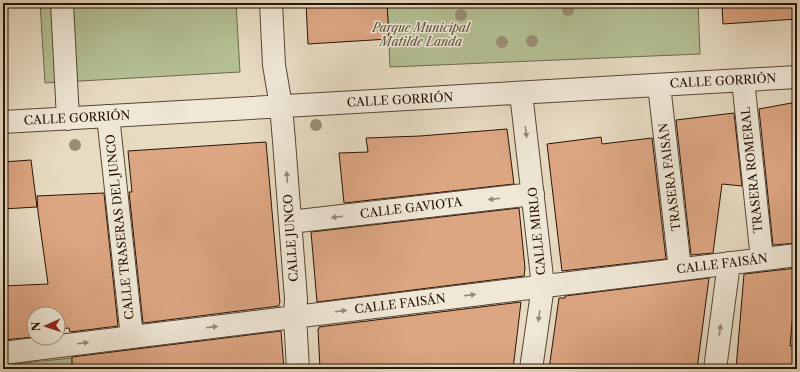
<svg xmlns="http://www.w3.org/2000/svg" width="800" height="372" viewBox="0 0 800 372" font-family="'Libre Caslon Text',serif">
	<rect width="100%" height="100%" fill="#e7dbc2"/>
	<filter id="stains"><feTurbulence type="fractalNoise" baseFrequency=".005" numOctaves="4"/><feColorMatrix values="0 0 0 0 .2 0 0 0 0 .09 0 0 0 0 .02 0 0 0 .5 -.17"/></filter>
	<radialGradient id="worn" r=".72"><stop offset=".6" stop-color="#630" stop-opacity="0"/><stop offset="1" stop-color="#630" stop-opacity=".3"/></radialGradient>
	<path fill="#b4c094" stroke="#6e6a4c" d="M40 3H236L240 72 45 83Z
		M387 3H698L700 54 390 67Z
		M72 358V369H3V365Z"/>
	<path fill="#dda683" stroke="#291305" d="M306 3H387L389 39 308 44Z
		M722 3H797V19L723 24Z
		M797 102V243L773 245 759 109Z
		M734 113 742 186 722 184 713 253 691 255 676 120Z
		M507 129 514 184 344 203 339 153 368 152 366 138 420 136Z
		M601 137 602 144 652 138 666 259 562 271 547 144Z
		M266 142 280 303 279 304V306L143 323 129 192H132L128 151Z
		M31 160 37 207 3 209V162Z
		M104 193 118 326 70 332 69 328 58 329V314H34V337L3 340V286L48 284 38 212 37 196Z
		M519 208 525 268 524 276 317 302 311 232Z
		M797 268 790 346 797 345V369H736L744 274Z
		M709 278 697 369H549L559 298H565V296Z
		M521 302 513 369H320L318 329H319V327Z
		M281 331 284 369H72V357Z"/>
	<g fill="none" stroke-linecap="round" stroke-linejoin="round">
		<defs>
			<path id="street" d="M62 3 68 119
				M271 3 274 65 281 106 284 141 296 299 295 317 298 369
				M743 80 762 259
				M659 85 680 269
				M521 93 543 286 531 369
				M108 116 132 337
				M3 122 797 77
				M290 222 533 194
				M3 353 797 255
				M715 369 729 263"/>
		</defs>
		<use href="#street" stroke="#584534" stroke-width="24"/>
		<use href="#street" stroke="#efe8d7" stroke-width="22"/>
	</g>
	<g fill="#998f76">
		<circle cx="568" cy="10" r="6"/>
		<circle cx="461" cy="15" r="6"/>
		<circle cx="532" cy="41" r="6"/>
		<circle cx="502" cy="42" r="6"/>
		<circle cx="316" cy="125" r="6"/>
		<circle cx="75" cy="145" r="6"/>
	</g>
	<defs><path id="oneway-solid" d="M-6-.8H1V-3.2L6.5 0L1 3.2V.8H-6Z"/></defs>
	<g fill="#968878">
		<use href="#oneway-solid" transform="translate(526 132) rotate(83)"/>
		<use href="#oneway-solid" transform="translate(287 177) rotate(-94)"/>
		<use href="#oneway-solid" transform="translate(494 199) rotate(173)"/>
		<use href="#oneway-solid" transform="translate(337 217) rotate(173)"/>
		<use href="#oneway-solid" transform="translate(470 295) rotate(-7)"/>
		<use href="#oneway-solid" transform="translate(341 311) rotate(-7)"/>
		<use href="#oneway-solid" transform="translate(539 316) rotate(98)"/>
		<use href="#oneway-solid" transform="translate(212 327) rotate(-7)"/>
		<use href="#oneway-solid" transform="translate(720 330) rotate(-82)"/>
		<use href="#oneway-solid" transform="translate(83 343) rotate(-7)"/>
	</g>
	<g text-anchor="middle" stroke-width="3" stroke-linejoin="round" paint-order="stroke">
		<g font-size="12" font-style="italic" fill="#5a5037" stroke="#efe8d7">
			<text x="421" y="32">Parque Municipal<tspan x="421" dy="14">Matilde Landa</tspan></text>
		</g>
		<g font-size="12" fill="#291305" stroke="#efe8d7">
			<text transform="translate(723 81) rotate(-3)" y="4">CALLE GORRIÓN</text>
			<text transform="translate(400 100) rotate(-3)" y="4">CALLE GORRIÓN</text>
			<text transform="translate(77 118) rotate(-3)" y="4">CALLE GORRIÓN</text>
			<text transform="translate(752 170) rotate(-96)" y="4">TRASERA ROMERAL</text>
			<text transform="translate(670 177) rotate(-97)" y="4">TRASERA FAISÁN</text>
			<text transform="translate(411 208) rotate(-7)" y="4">CALLE GAVIOTA</text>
			<text transform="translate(120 227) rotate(-96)" y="4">CALLE TRASERAS DEL JUNCO</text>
			<text transform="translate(537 231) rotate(-96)" y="4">CALLE MIRLO</text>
			<text transform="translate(291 238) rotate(-94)" y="4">CALLE JUNCO</text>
			<text transform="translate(722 264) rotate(-7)" y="4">CALLE FAISÁN</text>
			<text transform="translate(400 304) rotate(-7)" y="4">CALLE FAISÁN</text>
		</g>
	</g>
	<rect width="800" height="372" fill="none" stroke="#e7dbc2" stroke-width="16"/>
	<rect x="4" y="4" width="792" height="364" fill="none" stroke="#291305" stroke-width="2"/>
	<rect x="8" y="8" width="784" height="356" fill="none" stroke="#291305"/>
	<g transform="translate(46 326) rotate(267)"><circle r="19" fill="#efe8d7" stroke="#a09383"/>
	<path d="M0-3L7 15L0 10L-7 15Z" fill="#8f2418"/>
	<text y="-6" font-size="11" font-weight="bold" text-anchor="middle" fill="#291305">N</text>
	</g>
	<rect width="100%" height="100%" filter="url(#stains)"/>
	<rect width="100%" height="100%" fill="url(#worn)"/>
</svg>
